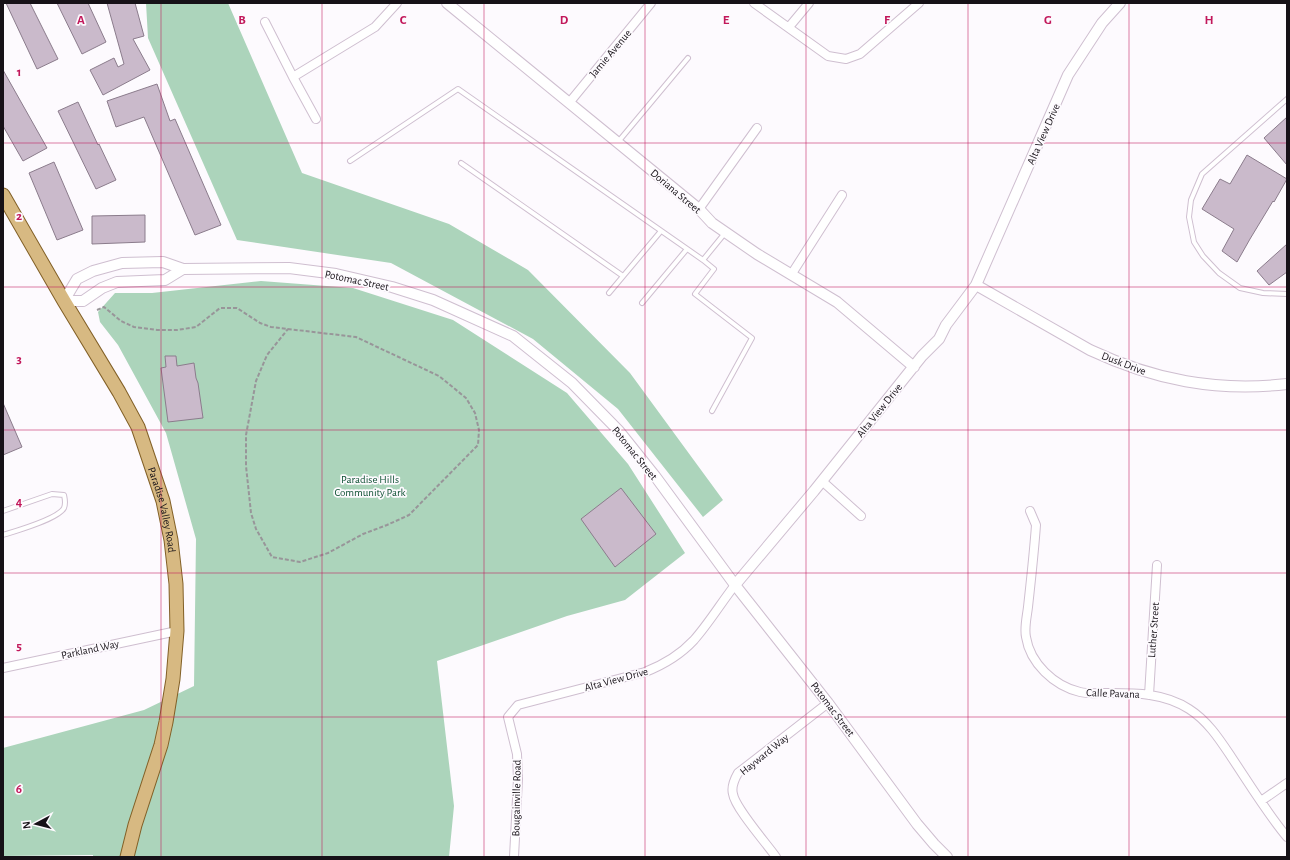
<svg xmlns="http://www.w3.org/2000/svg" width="1290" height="860" viewBox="0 0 1290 860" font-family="'Alegreya Sans',sans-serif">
	<rect width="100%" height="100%" fill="#fdfafe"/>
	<path fill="#acd4bb" d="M146 3H228L302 173 449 224 528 270 630 373 723 500 703 517 618 409 533 339 391 263 237 240 148 38Z
		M261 281 353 288 453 320 567 393 628 464 685 553 625 600 567 616 437 661 454 806 449 857H93V855L3 856V748L144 710 194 686 196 539 166 433 118 345 100 322 98 312 115 293H152Z"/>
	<path fill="#cabacb" stroke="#8b7c8c" d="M6 3H30L58 59 37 69Z
		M57 3H88L106 42 82 54Z
		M107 3H135L144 36 133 39 150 70 103 95 90 70 114 58 118 67 124 64Z
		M3 70 47 148 23 161 3 126Z
		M157 84 170 121 175 119 221 225 195 235 144 117 116 127 107 101Z
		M78 102 98 145 99 144 116 180 96 189 58 111Z
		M1287 117V165L1264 138Z
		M1247 155 1287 179 1274 202 1273 201 1250 239 1237 262 1222 251 1234 229 1202 209 1220 179 1230 184Z
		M54 162 83 230 57 240 29 173Z
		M145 215V242L92 244V216Z
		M1287 244V272L1269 285 1257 271Z
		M165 356H176L177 366 194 363 196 378 198 383 203 418 168 422 161 368 166 367Z
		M3 403 22 447 3 455Z
		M621 488 656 534 615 567 581 519Z"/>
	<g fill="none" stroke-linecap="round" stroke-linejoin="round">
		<defs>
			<path id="service" d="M1287 99 1202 174 1191 200 1189 217 1194 242 1203 256 1219 273 1240 288 1263 293 1287 294
				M618 142 688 58
				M350 161 458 89 703 260
				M461 163 623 276
				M609 293 661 231
				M642 303 687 249
				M712 411 752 338 695 294 714 269 703 260 725 233
				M3 511 52 494 64 495C65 500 66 503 64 508 58 519 16 531 3 535"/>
			<path id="minor" d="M754 3 828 56 846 59 860 54 919 3
				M265 22 293 77 375 27 397 3
				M789 27 809 3
				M293 77 316 119
				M569 103 651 3
				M699 209 757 128
				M791 275 842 195
				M822 481 861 516
				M1030 511 1036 525C1034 553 1031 580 1028 607 1027 616 1024 628 1026 637 1030 663 1054 686 1080 692 1088 694 1096 693 1104 693 1133 693 1163 692 1189 709 1208 721 1220 740 1232 758 1250 785 1267 813 1287 837
				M3 668 177 631
				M1149 695 1157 565
				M1261 801 1287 783
				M514 857 518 779 517 754 508 717 518 705 645 672C663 665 681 654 694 640 709 623 721 603 735 585
				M776 857C767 844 735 808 733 794 731 787 734 780 738 773L828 703"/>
			<path id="tertiary" d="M447 3 699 209 712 223 757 254 837 302 914 367
				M976 285 1090 350C1154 380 1216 392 1287 384
				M64 301 77 279 93 271 122 263 163 262 183 269 289 268 336 274 392 287 433 300 513 336 572 383 619 431 655 476 735 585 828 703 917 824 934 844 947 857
				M64 301H83L102 288 117 282 165 280 183 269
				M735 585 814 491 922 356 939 339 946 325 976 285 1068 75 1102 23 1120 3"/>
			<g id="primary">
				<path id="s1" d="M3 195 64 301 119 392 138 427 163 501 171 540 176 584 177 631 173 679 166 722 161 745 135 825 127 857"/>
			</g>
		</defs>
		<use href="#service" stroke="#cfbfd0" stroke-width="6"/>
		<use href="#minor" stroke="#cfbfd0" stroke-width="10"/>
		<use href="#tertiary" stroke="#cfbfd0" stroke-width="12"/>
		<use href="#primary" stroke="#826027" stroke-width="15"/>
		<path stroke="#989599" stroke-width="2" stroke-dasharray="4 2" stroke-linecap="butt" d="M97 310 104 307 121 321 134 327 157 330H177L196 327 220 308H237L260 323 271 327 356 337 439 376 466 398 475 413 479 430 478 445 409 515 387 525 363 534 328 553 300 562 272 557 256 529 251 513 246 466V435L256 381 267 355 288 329"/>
		<use href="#service" stroke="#fff" stroke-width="4"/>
		<use href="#minor" stroke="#fff" stroke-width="8"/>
		<use href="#tertiary" stroke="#fff" stroke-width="10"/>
		<use href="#primary" stroke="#d7b982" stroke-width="13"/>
	</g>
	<path fill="none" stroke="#c2185b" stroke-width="1" stroke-opacity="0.55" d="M161 3V857M322 3V857M484 3V857M645 3V857M806 3V857M968 3V857M1129 3V857M3 143H1287M3 287H1287M3 430H1287M3 573H1287M3 717H1287"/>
	<g text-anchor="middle" stroke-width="3.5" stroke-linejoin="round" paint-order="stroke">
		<g font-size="11" fill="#161117" stroke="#fdfafe">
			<text transform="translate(610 53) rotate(-50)" y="4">Jamie Avenue</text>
			<text transform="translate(1043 134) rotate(-66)" y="4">Alta View Drive</text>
			<text transform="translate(676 191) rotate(40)" y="4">Doriana Street</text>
			<text transform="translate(357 280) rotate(12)" y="4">Potomac Street</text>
			<text transform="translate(1124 363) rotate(21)" y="4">Dusk Drive</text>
			<text transform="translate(879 410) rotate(-51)" y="4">Alta View Drive</text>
			<text transform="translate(635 453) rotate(51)" y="4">Potomac Street</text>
			<text dy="4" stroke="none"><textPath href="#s1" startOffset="355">Paradise Valley Road</textPath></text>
			<text transform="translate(1153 630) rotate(-86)" y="4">Luther Street</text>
			<text transform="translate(90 649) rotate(-12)" y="4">Parkland Way</text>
			<text transform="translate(616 679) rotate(-15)" y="4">Alta View Drive</text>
			<text transform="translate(1113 693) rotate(2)" y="4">Calle Pavana</text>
			<text transform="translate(833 709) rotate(53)" y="4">Potomac Street</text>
			<text transform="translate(764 754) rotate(-39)" y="4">Hayward Way</text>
			<text transform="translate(516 798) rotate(-89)" y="4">Bougainville Road</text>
		</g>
		<g font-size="11" fill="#0d5032" stroke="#fdfafe">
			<text x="370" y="483">Paradise Hills<tspan x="370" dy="13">Community Park</tspan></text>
		</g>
	</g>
	<g font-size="13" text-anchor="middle" font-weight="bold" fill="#c2185b" stroke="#fdfafe" stroke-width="3.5" stroke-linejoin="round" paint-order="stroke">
		<text x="81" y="24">A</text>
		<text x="242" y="24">B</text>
		<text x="403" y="24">C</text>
		<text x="564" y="24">D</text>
		<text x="726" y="24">E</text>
		<text x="887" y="24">F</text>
		<text x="1048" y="24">G</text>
		<text x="1209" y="24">H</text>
		<text x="19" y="76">1</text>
		<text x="19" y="220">2</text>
		<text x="19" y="363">3</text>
		<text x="19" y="506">4</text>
		<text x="19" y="650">5</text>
		<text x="19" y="793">6</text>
	</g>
	<rect width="1290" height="860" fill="none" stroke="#161117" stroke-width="8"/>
	<g transform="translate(36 824) rotate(263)" stroke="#fdfafe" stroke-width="3" paint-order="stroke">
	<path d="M0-3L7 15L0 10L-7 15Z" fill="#161117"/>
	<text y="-6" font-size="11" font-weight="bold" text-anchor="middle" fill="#161117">N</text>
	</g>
</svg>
